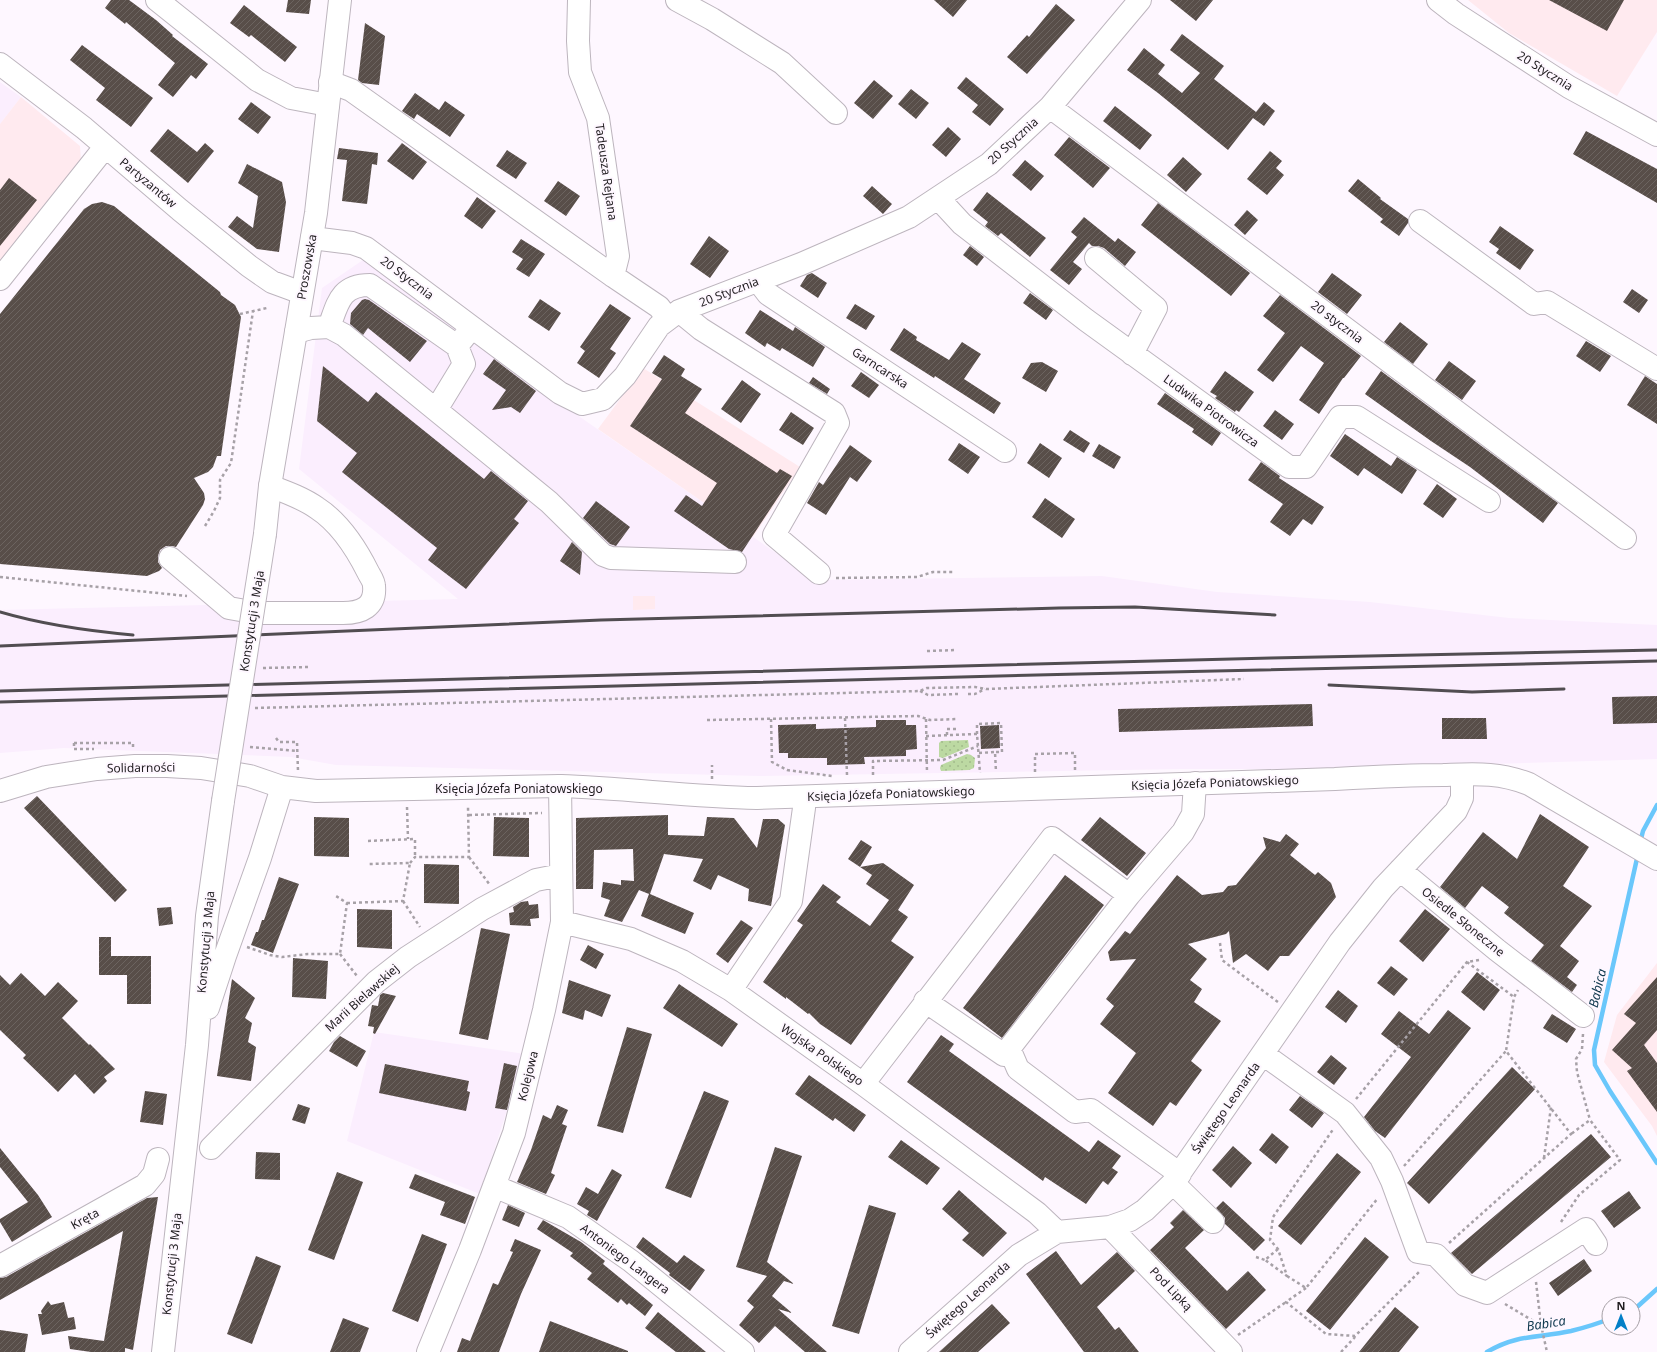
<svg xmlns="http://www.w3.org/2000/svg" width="1657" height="1352" viewBox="0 0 1657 1352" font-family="'Noto Sans',sans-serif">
	<defs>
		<pattern id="grass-dots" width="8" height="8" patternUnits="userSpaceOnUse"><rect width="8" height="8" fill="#bcd9a2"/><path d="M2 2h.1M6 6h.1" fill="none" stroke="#a1ba8b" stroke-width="1.8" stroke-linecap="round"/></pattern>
		<pattern id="building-hatch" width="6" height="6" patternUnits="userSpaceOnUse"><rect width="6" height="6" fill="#584e49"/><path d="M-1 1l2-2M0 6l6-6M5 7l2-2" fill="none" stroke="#6c6460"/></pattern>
	</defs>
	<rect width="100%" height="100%" fill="#fef7ff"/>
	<path fill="#fbeefe" d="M0 82 21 97 0 124Z
		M363 260 557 401 815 580 1102 576 1217 592 1370 602 1509 618 1657 625V759L1333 769H1182L759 776 336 765 291 757 64 748 0 753V610L458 599 299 469 322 288Z
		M374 1032 525 1054 480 1194 347 1141Z"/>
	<path fill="#ffeaef" d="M1468 0H1657V32L1617 96 1509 33Z
		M21 97 80 146 81 162 0 263V124Z
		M643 368 800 467 753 537 598 429Z
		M633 596H655V609L633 610Z
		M1657 963V1136L1652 1126 1604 1062 1617 1015Z"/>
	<path fill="url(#grass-dots)" d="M968 740 969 747 943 758 939 757V743L941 741Z
		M967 754 971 755 975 758 974 768 969 770 941 771 940 768 941 765Z"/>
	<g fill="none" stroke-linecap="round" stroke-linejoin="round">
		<path stroke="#6ac7fb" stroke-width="4.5" d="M1640 843 1643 831 1657 805
			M1638 854 1594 1050 1595 1065 1610 1091 1657 1163
			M1633 1309 1637 1307 1657 1289
			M1487 1352C1517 1334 1539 1338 1571 1331 1583 1328 1597 1324 1609 1319"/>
	</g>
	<path fill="url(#building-hatch)" d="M111 0H129L156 20 173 35 172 36 208 64 196 79 191 75 173 97 158 85 175 63 126 22 125 24 105 8Z
		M288 0H311L309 14 286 12Z
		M934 0H967L953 17Z
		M1170 0H1213L1196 21Z
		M1549 0H1624L1607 31Z
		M1056 4 1075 20 1027 74 1007 57 1027 35 1029 37Z
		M244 5 297 47 285 62 251 35 249 37 230 23Z
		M365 23 385 36 379 85 362 83 358 80Z
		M1182 34 1224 66 1214 79 1256 112 1264 102 1275 111 1264 126 1253 118 1228 150 1158 93 1127 70 1144 48 1165 65 1158 74 1182 93 1200 73 1170 50Z
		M82 45 153 98 131 127 96 100 105 88 70 60Z
		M966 77 1004 109 990 126 972 112 978 105 957 88Z
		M874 80 893 96 873 119 854 103Z
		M911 89 929 103 916 119 898 104Z
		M415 93 439 110 445 101 465 115 450 137 417 114 414 119 402 111Z
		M251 102 271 117 258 134 238 119Z
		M1115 106 1152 135 1140 150 1103 121Z
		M948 127 961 139 946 157 932 145Z
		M168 129 197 152 205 143 214 151 188 183 150 151Z
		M1586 131 1657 169V203L1573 154Z
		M1069 137 1110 168 1093 188 1054 155Z
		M402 143 427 162 413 180 387 161Z
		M339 148 378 153 377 165 372 164 367 204 342 201 347 160 337 159Z
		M507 150 527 163 516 179 496 166Z
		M1270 151 1282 161 1276 168 1284 175 1267 195 1247 179Z
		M1183 157 1202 174 1186 192 1167 175Z
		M1025 160 1044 176 1031 191 1012 175Z
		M247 164 282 182 286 202 279 252 257 249 228 227 237 216 253 228 258 196 238 183Z
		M9 178 37 200 0 246V190Z
		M1358 179 1381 198 1380 199 1408 219V223L1399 236 1380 222 1383 219 1348 191Z
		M558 181 580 196 566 216 544 201Z
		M872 186 892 204 883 214 863 196Z
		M987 192 1046 238 1030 257 1001 233 998 236 985 226 988 222 973 210Z
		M477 197 496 211 482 229 464 216Z
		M102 202 114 206 220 292 221 295 235 305 241 317 221 456H217L213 467 208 472 194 478 204 493 205 499 203 505 176 547 172 546H166L160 550 158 556V562L162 568 159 571 147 576 0 564V314L84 209 92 204Z
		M1158 203 1250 273 1231 296 1141 225Z
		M1247 210 1258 220 1245 235 1234 225Z
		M1084 217 1115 242 1118 238 1136 252 1125 266 1104 248 1098 246H1092L1089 243 1073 262 1082 269 1069 285 1050 270 1077 237 1071 232Z
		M1500 226 1534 250 1520 270 1496 253 1499 249 1489 242Z
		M709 236 729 251 710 278 690 264Z
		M521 239 545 254 529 277 516 269 523 259 512 252Z
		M970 246 984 257 977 266 963 255Z
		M812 273 827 283 818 298 800 286 807 275Z
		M1332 273 1362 295 1347 314 1318 292Z
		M1632 289 1648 300 1639 313 1623 302Z
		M1030 293 1053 310 1046 320 1023 303Z
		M1280 295 1361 356 1344 378H1343L1319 414 1299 400 1324 363 1301 346 1273 382 1257 370 1285 333 1263 316Z
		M365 299 369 300 427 341 410 362 368 328 363 335 350 324 351 313 362 300Z
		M540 299 561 313 549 331 528 317Z
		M610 304 631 318 610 349 616 353 599 378 577 363 585 351 580 347Z
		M855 304 875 316 866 330 846 318Z
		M760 310 793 331 795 327 825 347 813 367 782 348 780 351 767 343 765 347 745 333Z
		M1400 322 1428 344 1413 364 1384 342Z
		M904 328 917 337 916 340 949 360 962 342 981 354 964 379 1001 403 994 414 935 376 934 378 890 350Z
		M1586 341 1611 356 1600 372 1576 356Z
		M664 355 685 369 681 376 702 389 685 413 777 473 780 469 792 476 742 552 729 549 674 511 686 495 702 506 717 483 630 426 662 379 652 373Z
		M494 359 536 391 520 413 511 407 492 410 506 390 483 374Z
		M1449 361 1476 381 1462 400 1435 380Z
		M1042 362 1058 371 1046 392 1022 378 1031 363Z
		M323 366 368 402 376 392 484 479 491 471 528 501 514 519 519 523 466 589 428 560 437 548 342 472 357 453 317 421Z
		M1225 371 1254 392 1239 412 1236 410 1235 412 1215 398 1217 396 1210 392Z
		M1381 371 1558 503 1543 523 1470 467 1431 441 1365 394Z
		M861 372 879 385 869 398 851 386Z
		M1645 376 1657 384V424L1627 405Z
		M813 377 830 389 827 394 809 383Z
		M742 380 761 394 741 423 721 409Z
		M1165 393 1221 433 1212 446 1192 432 1194 429 1157 404Z
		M1275 410 1294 424 1282 440 1263 426Z
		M791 412 814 428 803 445 779 430Z
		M1070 430 1090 443 1084 453 1063 440Z
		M1345 434 1391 466 1397 457 1417 470 1402 494 1364 468 1358 476 1330 456Z
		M959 443 980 457 968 474 948 460Z
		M1040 443 1062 458 1049 478 1027 463Z
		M1099 444 1121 457 1114 469 1092 456Z
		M850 445 872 461 857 482 850 477 826 515 807 503 819 482 823 485Z
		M1261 462 1280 476 1279 478 1324 507 1312 525 1303 519 1290 536 1270 522 1283 504 1248 480Z
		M1437 484 1457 499 1443 518 1423 504Z
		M1045 498 1075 519 1062 538 1032 517Z
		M596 501 630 527 616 546 610 544 583 518Z
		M572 542 582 552 580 575 560 561Z
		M1657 696V723L1613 724 1612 697Z
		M1312 704 1313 726 1119 732 1118 709Z
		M1442 718H1486L1487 739H1442Z
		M876 720H906V725H916L917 749 906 750V756L864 757 865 764 827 765V758H788V753H779L778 725 816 724V729L876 727Z
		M999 725 1000 748 981 749 980 726Z
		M37 796 127 890 115 902 24 808Z
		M1540 814 1589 847 1563 886 1592 906 1560 946 1579 961 1567 977 1577 985 1572 992 1531 961 1544 945 1504 913 1509 907 1482 886 1465 908 1440 887 1483 832 1517 859Z
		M668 815V835L704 836 707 817 734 818 757 848 763 819H778L785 825 771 906 748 901 749 889 718 875 711 890 693 881 703 859 664 854 650 894 694 913 685 934 641 916 649 894 639 890 622 922 604 916 610 900 601 897 603 882 621 885V880L634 881 633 849 594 850 593 889H576V818Z
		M314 817 349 818V857L314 856Z
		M494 817 529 818V857L493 856Z
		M1100 817 1146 853 1127 876 1081 840Z
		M1286 834 1299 844 1290 855 1315 875 1318 872 1331 883 1336 897 1289 956H1280L1268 971 1246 954 1233 963 1229 931 1226 934 1188 944 1207 959 1190 980 1202 989 1194 1002 1221 1021 1191 1061 1202 1070 1176 1106 1170 1102 1153 1126 1108 1093 1136 1053 1100 1024 1114 1006 1106 999 1136 959 1110 961 1108 952 1125 931 1130 934 1177 875 1202 895 1223 892 1228 886 1236 885 1266 848 1263 837 1280 842Z
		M861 840 872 847 860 867 883 863 914 885 898 910 908 917 891 941 914 957 851 1045 820 1024 809 1013 808 1014 786 997V999L763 982 803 925 797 921 823 884 841 897 836 902 870 926 889 900 866 884 872 875 848 859Z
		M424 864 459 865V904L424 903Z
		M1065 875 1104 905 1002 1038 963 1008Z
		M279 877 299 884 273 953 251 945 256 932H258L262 920H264Z
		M528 901 529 905 538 904 539 918 530 919 531 926 510 925 509 913 514 912 513 907 521 902Z
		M171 907 173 924 159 926 157 908Z
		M357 909 392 910V949L357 947Z
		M1425 909 1450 929 1423 962 1399 941Z
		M741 920 753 928 728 963 716 954Z
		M481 928 510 934 488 1040 459 1034Z
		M99 937H111V956H151V1004H127V975H99Z
		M588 945 604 954 596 969 580 960Z
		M293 958 328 961 326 999 292 997Z
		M1391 966 1408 979 1394 996 1377 983Z
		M1477 972 1500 990 1484 1011 1461 992Z
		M21 973 45 996 58 982 78 1001 62 1018 89 1045 90 1044 115 1069 104 1077 107 1081 94 1094 75 1074 58 1092 23 1058 26 1055 0 1030V975L10 985Z
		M1657 977V1030L1644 1045 1657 1063V1112L1627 1071 1632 1068 1612 1050 1636 1023 1624 1014Z
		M232 979 255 998 245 1018 252 1023 248 1042 256 1047 251 1081 217 1076Z
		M569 980 611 995 602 1017 585 1010 583 1020 562 1013Z
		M679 984 738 1024 722 1047 663 1008Z
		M1338 990 1358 1006 1346 1023 1325 1007Z
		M383 993 396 996 375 1034 373 1033 374 1027 368 1026 372 1005 378 1006 380 995Z
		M1448 1010 1471 1028 1385 1138 1375 1131 1364 1117 1411 1057 1381 1034 1399 1011 1429 1034Z
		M1552 1014 1576 1029 1567 1043 1543 1028Z
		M627 1027 652 1034 623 1133 597 1126Z
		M941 1035 954 1044 949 1051 1089 1152 1098 1140 1121 1156 1112 1168 1118 1172 1108 1185 1103 1181 1086 1204 1045 1177 1043 1181 907 1082Z
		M340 1036 366 1051 357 1067 329 1051 334 1042Z
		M1331 1055 1347 1068 1334 1085 1317 1072Z
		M504 1063 517 1066 507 1110 495 1108Z
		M385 1064 469 1081 467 1091 470 1092 466 1111 379 1093Z
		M1512 1067 1535 1089 1429 1204 1407 1183Z
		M809 1075 866 1115 854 1132 835 1118 833 1121 795 1094Z
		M145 1091 167 1094 163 1125 140 1122Z
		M704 1091 729 1101 691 1198 665 1188Z
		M1300 1096 1324 1113 1312 1128 1289 1110Z
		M298 1104 310 1108 305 1124 292 1120Z
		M557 1105 568 1110 562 1124 567 1126 551 1173 555 1175 546 1194 517 1182 531 1150 543 1115 551 1119Z
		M1272 1133 1289 1147 1276 1164 1259 1150Z
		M1591 1134 1611 1157 1472 1274 1451 1253Z
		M901 1140 940 1168 927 1185 888 1157Z
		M1233 1146 1252 1163 1231 1188 1212 1170Z
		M775 1147 802 1156 767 1262 794 1284 784 1281 772 1296 792 1313 778 1309 827 1352H805L775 1326 759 1343 739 1325 754 1307 747 1301 767 1276 736 1267Z
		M0 1148 38 1195 52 1217 12 1242 0 1222V1219L28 1202 0 1167Z
		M256 1152 280 1153V1180L255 1179Z
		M1337 1153 1361 1172 1301 1245 1278 1226Z
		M612 1169 622 1175 597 1221 587 1215 589 1211 577 1204 586 1187 598 1194Z
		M337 1172 363 1182 334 1260 308 1250Z
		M415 1174 475 1197 465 1224 440 1215 445 1202 409 1188Z
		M959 1190 1007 1233 983 1257 962 1240 969 1233 942 1209Z
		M1629 1191 1641 1208 1614 1228 1601 1211Z
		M158 1197 133 1350 125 1348V1352H91L70 1349 68 1336 104 1341 123 1231 0 1300V1278L6 1277 147 1198Z
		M1223 1201 1265 1240 1254 1251 1225 1224V1218L1216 1208Z
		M508 1205 525 1213 519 1227 502 1220Z
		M869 1205 896 1213 859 1334 832 1326Z
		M1183 1210 1204 1230 1185 1248 1227 1291 1248 1271 1266 1290 1226 1329 1150 1250 1174 1227 1170 1223Z
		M543 1220 581 1242 595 1253 605 1261 603 1264 653 1305 645 1316 629 1303 627 1305 621 1299 618 1303 587 1279 592 1273 570 1256 573 1253 537 1229Z
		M422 1234 447 1244 418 1322 392 1311Z
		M643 1237 677 1263 684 1255 705 1270 690 1291 669 1275 670 1273 636 1247Z
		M1365 1237 1389 1257 1330 1330 1306 1311Z
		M515 1239 541 1250 521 1294 499 1352H457L462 1338 470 1341 493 1283 498 1285 513 1252 510 1251Z
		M1056 1251 1081 1285 1117 1252 1135 1271 1097 1307 1115 1330 1119 1327 1139 1352H1084L1026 1274Z
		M256 1256 281 1266 252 1344 227 1334Z
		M1584 1259 1592 1271 1558 1296 1549 1283Z
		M48 1301 51 1305 64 1302 68 1318 74 1317 76 1329 42 1335 38 1314H42L41 1311Z
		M992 1304 1010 1323 978 1352H939Z
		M1395 1307 1419 1327 1399 1352H1359Z
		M658 1312 706 1352H676L645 1328Z
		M343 1318 369 1328 360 1352H330Z
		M550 1321 628 1351V1352H539Z
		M0 1330 28 1334 25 1352H0Z"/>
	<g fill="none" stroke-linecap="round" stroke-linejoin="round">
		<defs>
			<path id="minor" d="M157 0 257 80 291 98 328 105
				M579 0 578 41 580 72 598 118 618 256 613 276
				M677 0 712 19 782 63 836 113
				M1438 0 1456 14 1569 87 1657 135
				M0 64 84 128 180 210 249 266 272 282 302 293
				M330 82 351 90 613 276 659 307 668 319
				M1050 107 1625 538
				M938 198 962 224 1086 320 1289 467H1306L1340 417H1357L1489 501
				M1420 221 1534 304 1547 302 1657 369
				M312 238 352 243 366 248 560 393 582 404 603 399 625 376 659 326 679 311 801 264 909 217 989 164 1050 107 1140 0
				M1096 258 1156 308 1132 354
				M0 279 105 147
				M758 281 768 294 1005 451
				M679 311 701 329 834 413 838 423 774 535 819 573
				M329 327C338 303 340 285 370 285L457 346
				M296 332 311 328 329 327 344 335 549 502 603 555 611 558 735 562
				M436 410 464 364 457 346 465 336
				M170 558 229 608 257 613H343C361 613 376 607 374 586 374 581 370 576 368 572 356 548 340 523 317 508 303 498 286 492 270 486
				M1400 870 1497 950 1583 1016
				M562 922 631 939 682 961 731 990 863 1084 1037 1213 1057 1232
				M731 990 791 901 804 808 803 797
				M925 1001 1004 1055 1129 895 1183 832 1193 814 1195 783
				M1009 1048 1018 1069 1075 1112 1091 1110 1180 1174
				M1263 1054 1345 1113 1381 1158 1392 1181 1418 1252 1436 1255 1465 1285 1487 1293 1586 1229 1596 1244
				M863 1084 1052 838 1129 895
				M211 1148 376 982 408 957 482 909 536 880 561 875
				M1173 1183 1213 1222
				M494 1186 568 1217 631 1261 743 1352
				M1110 1227 1231 1352
				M0 1266 145 1185 154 1174 158 1159
				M428 1352 470 1250 514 1133 544 1010 562 922 560 786
				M910 1352 1019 1255 1057 1232 1110 1227 1130 1220 1145 1210 1173 1183 1340 942 1383 888 1456 811 1462 798V775"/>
			<path id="major" d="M265 534 270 486 316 213 340 0
				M0 791 46 777 97 769 135 766H167L201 768 250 776 282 787 316 791 560 786C626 788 691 797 757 798L1335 779C1371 777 1407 775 1443 775 1475 774 1498 772 1529 784L1657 859
				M208 1008 225 956 260 858 282 787
				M163 1352 197 1045 207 916 223 801"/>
		</defs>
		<use href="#minor" stroke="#bdb5be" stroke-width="24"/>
		<use href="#major" stroke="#bdb5be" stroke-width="24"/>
		<path stroke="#a7a1a7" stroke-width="2.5" stroke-dasharray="3 3" stroke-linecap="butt" d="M240 314 267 308
			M205 526 214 511 220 498V480L231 463 253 311
			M0 577 187 596
			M836 578 917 577 933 572H955
			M927 651 957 650
			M263 668 309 667
			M920 691 928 695 958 694
			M968 694H975L985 689
			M255 708 920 691 927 688 975 687 986 689 1244 679
			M845 718 847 775
			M771 719 772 762 787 770 832 776
			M926 719 927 773
			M707 720 918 716 930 720 958 719
			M977 734V724L1001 723 1002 752H995
			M947 735V729H958
			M926 736 977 734 980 773
			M276 738 279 742H297L298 771
			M74 743H133V748
			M74 743V749H94
			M250 747 297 751
			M979 753 995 752 996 772
			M1035 772V754L1075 753V770
			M873 775V761L943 760 978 746
			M712 779V765
			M407 807 408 839
			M469 815 542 813
			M368 841 415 839V857
			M469 857 490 885
			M410 863 415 857H469L468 807
			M403 901 420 927
			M347 903 403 901 410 863 368 864
			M1220 943 1222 960 1278 1002
			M247 947 270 955 282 957 308 954H340L347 903 336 896
			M340 954 357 976
			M1479 960 1467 962 1514 997
			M1583 1034 1582 1049 1576 1059 1577 1072 1590 1120
			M1356 1099 1467 962
			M1544 1158 1551 1107
			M1404 1166 1506 1051
			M1561 1222 1579 1195 1620 1160 1590 1120 1571 1134
			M1449 1243 1571 1134 1506 1051 1514 997 1518 990
			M1278 1249 1265 1260 1287 1276 1278 1249 1270 1240 1273 1217 1334 1128
			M1256 1257 1265 1260
			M1287 1276 1306 1288 1378 1198
			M1536 1282 1541 1325 1547 1352
			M1306 1288 1286 1302 1326 1334 1355 1336 1419 1272
			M1505 1304 1540 1325
			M1238 1335 1286 1302
			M1341 1352 1355 1337"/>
		<use href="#minor" stroke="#fff" stroke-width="22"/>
		<use href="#major" stroke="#fff" stroke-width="22"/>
		<path stroke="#514d51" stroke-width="3" d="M0 612C44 625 88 631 133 635
			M0 646 601 620 1059 608 1135 607 1275 615
			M1329 685 1472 692 1564 689
			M0 691 1271 658 1657 650
			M0 702 1078 674 1657 661"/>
		<defs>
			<path id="major-bridge" d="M223 801 265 534"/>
		</defs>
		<use href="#major-bridge" stroke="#bdb5be" stroke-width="24" stroke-linecap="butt"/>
		<use href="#major-bridge" stroke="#fff" stroke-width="22"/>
	</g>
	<g text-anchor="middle" stroke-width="4" stroke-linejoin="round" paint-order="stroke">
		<g font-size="12" fill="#1f1c1f" stroke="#fef7ff">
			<text transform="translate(1545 71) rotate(32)" y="4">20 Stycznia</text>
			<text transform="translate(1013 141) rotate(-42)" y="4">20 Stycznia</text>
			<text transform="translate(606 172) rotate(82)" y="4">Tadeusza Rejtana</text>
			<text transform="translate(148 183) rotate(40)" y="4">Partyzantów</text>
			<text transform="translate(307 267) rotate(-80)" y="4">Proszowska</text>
			<text transform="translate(407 278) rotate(37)" y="4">20 Stycznia</text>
			<text transform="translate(729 292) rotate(-21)" y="4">20 Stycznia</text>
			<text transform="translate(1337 322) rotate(37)" y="4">20 stycznia</text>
			<text transform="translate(880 368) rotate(33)" y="4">Garncarska</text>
			<text transform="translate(1211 411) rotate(36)" y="4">Ludwika Piotrowicza</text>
			<text transform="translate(252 621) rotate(-81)" y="4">Konstytucji 3 Maja</text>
			<text transform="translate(141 768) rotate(-1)" y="4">Solidarności</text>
			<text transform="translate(1215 783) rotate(-2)" y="4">Księcia Józefa Poniatowskiego</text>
			<text x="519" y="793">Księcia Józefa Poniatowskiego</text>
			<text transform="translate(891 794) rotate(-2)" y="4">Księcia Józefa Poniatowskiego</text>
			<text transform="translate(1463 922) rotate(39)" y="4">Osiedle Słoneczne</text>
			<text transform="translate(206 942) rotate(-85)" y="4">Konstytucji 3 Maja</text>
			<text transform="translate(362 998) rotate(-42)" y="4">Marii Bielawskiej</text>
			<text transform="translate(822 1055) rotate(35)" y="4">Wojska Polskiego</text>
			<text transform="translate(528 1076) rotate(-76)" y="4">Kolejowa</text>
			<text transform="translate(1226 1108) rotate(-55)" y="4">Świętego Leonarda</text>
			<text transform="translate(85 1219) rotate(-29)" y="4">Kręta</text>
			<text transform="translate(625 1259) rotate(37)" y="4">Antoniego Langera</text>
			<text transform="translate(172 1264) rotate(-84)" y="4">Konstytucji 3 Maja</text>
			<text transform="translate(1171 1289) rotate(46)" y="4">Pod Lipką</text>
			<text transform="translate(968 1300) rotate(-42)" y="4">Świętego Leonarda</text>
		</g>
		<g font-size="13" font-style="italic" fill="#11394f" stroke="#fef7ff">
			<text transform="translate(1597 988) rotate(-77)" y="5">Babica</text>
			<text transform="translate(1546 1323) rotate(-9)" y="5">Babica</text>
		</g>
	</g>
	<g transform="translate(1621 1316)"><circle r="19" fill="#fef7ff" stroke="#a59fa5"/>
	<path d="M0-3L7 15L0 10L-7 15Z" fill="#037fc7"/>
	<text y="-6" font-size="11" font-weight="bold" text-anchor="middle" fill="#1f1c1f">N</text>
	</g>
</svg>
